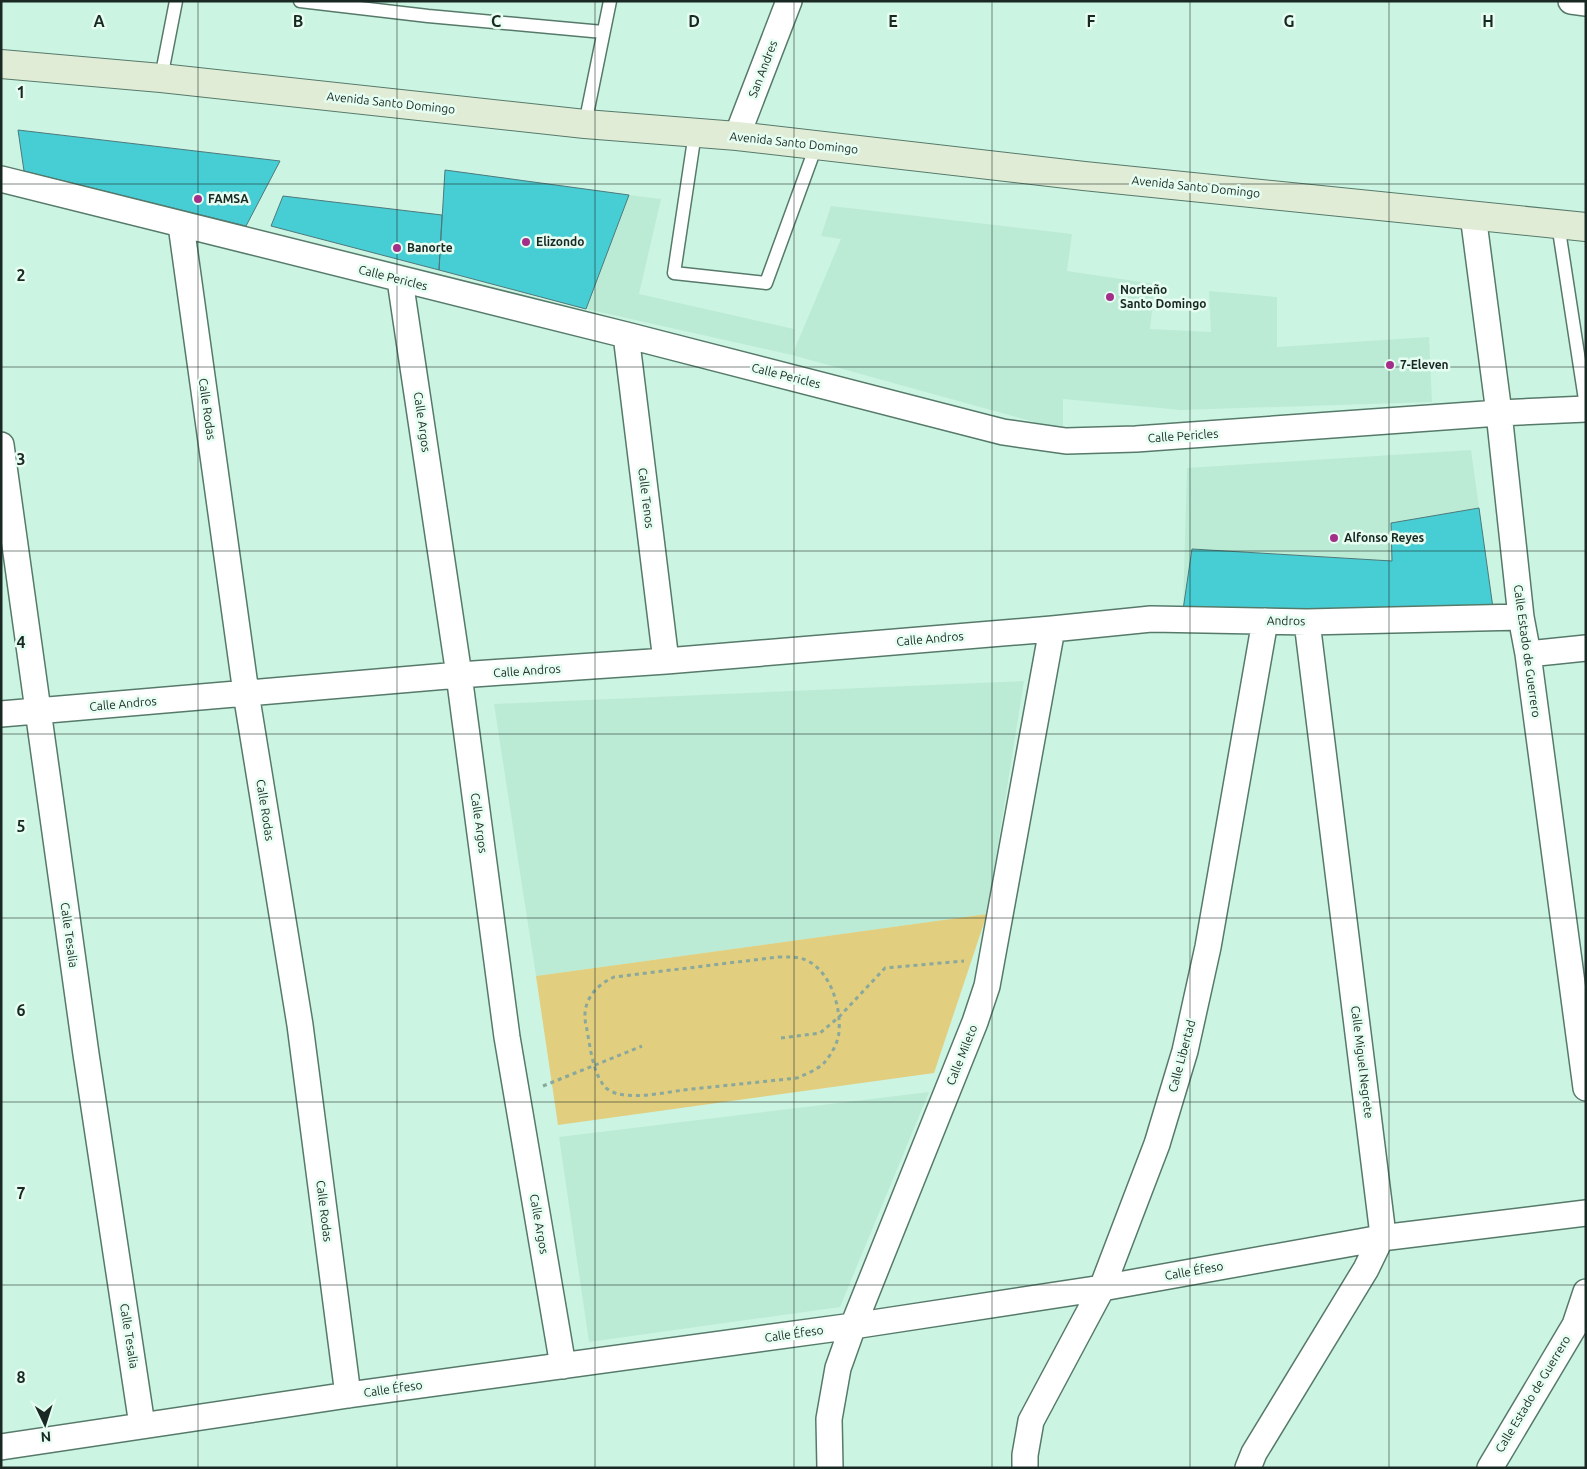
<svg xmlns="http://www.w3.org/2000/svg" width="1587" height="1469" viewBox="0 0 1587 1469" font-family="Ubuntu,sans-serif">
	<rect width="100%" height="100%" fill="#ccf4e2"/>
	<path fill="#bbebd5" d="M629 195 661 199 639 294 794 329 793 353 841 239 821 236 831 206 1072 234 1067 271 1155 284 1150 329 1211 332 1209 291 1277 297V347L1429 337 1432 402 1181 410 1063 399V430L792 355 586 309Z
		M1471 450 1493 608 1183 610 1187 468Z
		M1024 681 987 914 536 976 494 704Z
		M929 1092 840 1307 589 1342 559 1137Z"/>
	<path fill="#e1ce7f" d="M987 914 934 1073 558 1125 536 976Z"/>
	<path fill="#47cdd4" stroke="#4e797b" d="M18 130 280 161 246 226 24 171Z
		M445 170 629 195 586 309 439 270Z
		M283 196 442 215 439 270 271 226Z
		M1479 508 1493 608 1183 610 1192 549 1392 561 1391 523Z"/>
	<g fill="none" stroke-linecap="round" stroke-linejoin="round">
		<defs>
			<path id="service" d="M300 1 428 16 603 32
				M161 78 176 1
				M585 124 610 1
				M695 133 674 273 766 283 816 146
				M1558 224 1586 406"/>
			<path id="minor" d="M1571 1 1586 3
				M737 136 789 1
				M1 179 626 335 1003 432 1066 441 1136 439 1499 413 1586 409
				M1473 215 1499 413 1521 617 1528 654 1586 1088
				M181 225 246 693 300 1025 348 1395
				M400 280 459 675 507 1037 563 1366
				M626 335 666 661
				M1 445 86 1054 142 1425
				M1528 654 1586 648
				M1 714 459 675 666 661 1052 629 1151 619 1307 622 1521 617
				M1 1447 348 1395 853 1326 1102 1288 1381 1238 1586 1213
				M830 1468 829 1419 838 1368 853 1326 975 1022 987 986 1052 629
				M1025 1468V1455L1031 1421 1102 1288 1157 1144 1185 1051 1208 947 1265 621
				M1248 1468 1254 1453 1366 1269 1381 1238 1382 1227 1307 622
				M1490 1468 1575 1325 1586 1292"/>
			<path id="secondary" d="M1 64 161 78 585 124 737 136 1084 176 1586 227"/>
		</defs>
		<use href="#service" stroke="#567a6a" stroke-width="15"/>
		<use href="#minor" stroke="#567a6a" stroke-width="28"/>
		<use href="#secondary" stroke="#567a6a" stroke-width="30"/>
		<path stroke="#8aa89b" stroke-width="3" stroke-dasharray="4 4" stroke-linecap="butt" d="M778 957C789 957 798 956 808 961 831 973 841 1007 839 1032 838 1043 831 1055 824 1063 817 1070 806 1074 797 1078 759 1082 721 1086 683 1090 663 1093 639 1098 618 1094 614 1093 608 1090 605 1087 592 1072 590 1044 586 1025 581 1003 594 986 614 977Z
			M781 1038 820 1033 839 1017 885 968 964 961
			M543 1086 642 1046"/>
		<use href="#service" stroke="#fff" stroke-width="12"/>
		<use href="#minor" stroke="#fff" stroke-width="25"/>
		<use href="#secondary" stroke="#e0ecd6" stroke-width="28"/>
	</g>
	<path fill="none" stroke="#192822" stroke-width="1" stroke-opacity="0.55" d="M198 1V1468M397 1V1468M595 1V1468M794 1V1468M992 1V1468M1190 1V1468M1389 1V1468M1 184H1586M1 367H1586M1 551H1586M1 734H1586M1 918H1586M1 1102H1586M1 1285H1586"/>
	<g fill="#a32f88" stroke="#e6fdf2" stroke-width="2">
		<circle cx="198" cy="199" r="5"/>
		<circle cx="526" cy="242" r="5"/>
		<circle cx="397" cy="248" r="5"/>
		<circle cx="1110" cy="297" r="5"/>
		<circle cx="1390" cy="365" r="5"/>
		<circle cx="1334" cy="538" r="5"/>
	</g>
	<g text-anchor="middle" stroke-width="5" stroke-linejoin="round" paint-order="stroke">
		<g font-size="12" fill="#192822" stroke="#e6fdf2">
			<text transform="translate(763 69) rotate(-69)" y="4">San Andres</text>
			<text transform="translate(391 103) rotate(6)" y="4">Avenida Santo Domingo</text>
			<text transform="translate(794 143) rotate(6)" y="4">Avenida Santo Domingo</text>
			<text transform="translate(1196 187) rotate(6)" y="4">Avenida Santo Domingo</text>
			<text transform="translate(393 278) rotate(14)" y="4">Calle Pericles</text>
			<text transform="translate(786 376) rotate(14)" y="4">Calle Pericles</text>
			<text transform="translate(207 409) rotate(82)" y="4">Calle Rodas</text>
			<text transform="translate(422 422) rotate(82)" y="4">Calle Argos</text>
			<text transform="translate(1183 436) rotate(-4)" y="4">Calle Pericles</text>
			<text transform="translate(646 498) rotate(83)" y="4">Calle Tenos</text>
			<text transform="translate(1286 621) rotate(1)" y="4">Andros</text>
			<text transform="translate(930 639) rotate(-5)" y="4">Calle Andros</text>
			<text transform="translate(1527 651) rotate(82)" y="4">Calle Estado de Guerrero</text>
			<text transform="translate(527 671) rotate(-4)" y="4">Calle Andros</text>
			<text transform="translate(123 704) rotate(-5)" y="4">Calle Andros</text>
			<text transform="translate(265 810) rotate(81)" y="4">Calle Rodas</text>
			<text transform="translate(479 823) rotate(82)" y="4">Calle Argos</text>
			<text transform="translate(69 935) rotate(82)" y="4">Calle Tesalia</text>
			<text transform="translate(962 1055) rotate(-68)" y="4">Calle Mileto</text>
			<text transform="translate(1182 1056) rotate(-75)" y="4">Calle Libertad</text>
			<text transform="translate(1362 1062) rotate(83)" y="4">Calle Miguel Negrete</text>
			<text transform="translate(324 1211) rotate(83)" y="4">Calle Rodas</text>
			<text transform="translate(539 1224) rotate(80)" y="4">Calle Argos</text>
			<text transform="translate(1194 1271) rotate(-10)" y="4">Calle Éfeso</text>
			<text transform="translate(794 1334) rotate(-8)" y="4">Calle Éfeso</text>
			<text transform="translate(129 1336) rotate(81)" y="4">Calle Tesalia</text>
			<text transform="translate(393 1389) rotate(-8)" y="4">Calle Éfeso</text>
			<text transform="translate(1533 1394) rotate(-59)" y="4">Calle Estado de Guerrero</text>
		</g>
		<g font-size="12" font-weight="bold" fill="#192822" stroke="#e6fdf2" text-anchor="start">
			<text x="208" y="203">FAMSA</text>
			<text x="536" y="246">Elizondo</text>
			<text x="407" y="252">Banorte</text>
			<text x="1120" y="294">Norteño<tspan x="1120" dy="14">Santo Domingo</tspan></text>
			<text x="1400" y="369">7-Eleven</text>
			<text x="1344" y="542">Alfonso Reyes</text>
		</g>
	</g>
	<g font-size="16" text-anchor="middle" font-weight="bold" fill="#192822" stroke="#e6fdf2" stroke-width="5" stroke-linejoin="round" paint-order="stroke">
		<text x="99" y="27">A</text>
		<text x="298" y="27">B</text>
		<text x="496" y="27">C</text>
		<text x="694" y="27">D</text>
		<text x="893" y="27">E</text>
		<text x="1091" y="27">F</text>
		<text x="1289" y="27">G</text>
		<text x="1488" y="27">H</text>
		<text x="21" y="98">1</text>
		<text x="21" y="281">2</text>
		<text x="21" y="465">3</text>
		<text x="21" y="648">4</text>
		<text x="21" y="832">5</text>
		<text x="21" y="1016">6</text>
		<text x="21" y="1199">7</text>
		<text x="21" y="1383">8</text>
	</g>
	<rect width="1587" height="1469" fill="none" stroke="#192822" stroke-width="5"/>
	<g transform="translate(45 1424) rotate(176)" stroke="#e6fdf2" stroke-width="4" paint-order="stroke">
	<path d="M0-4L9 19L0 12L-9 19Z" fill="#192822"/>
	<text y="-8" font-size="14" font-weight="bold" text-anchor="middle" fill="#192822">N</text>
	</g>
</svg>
